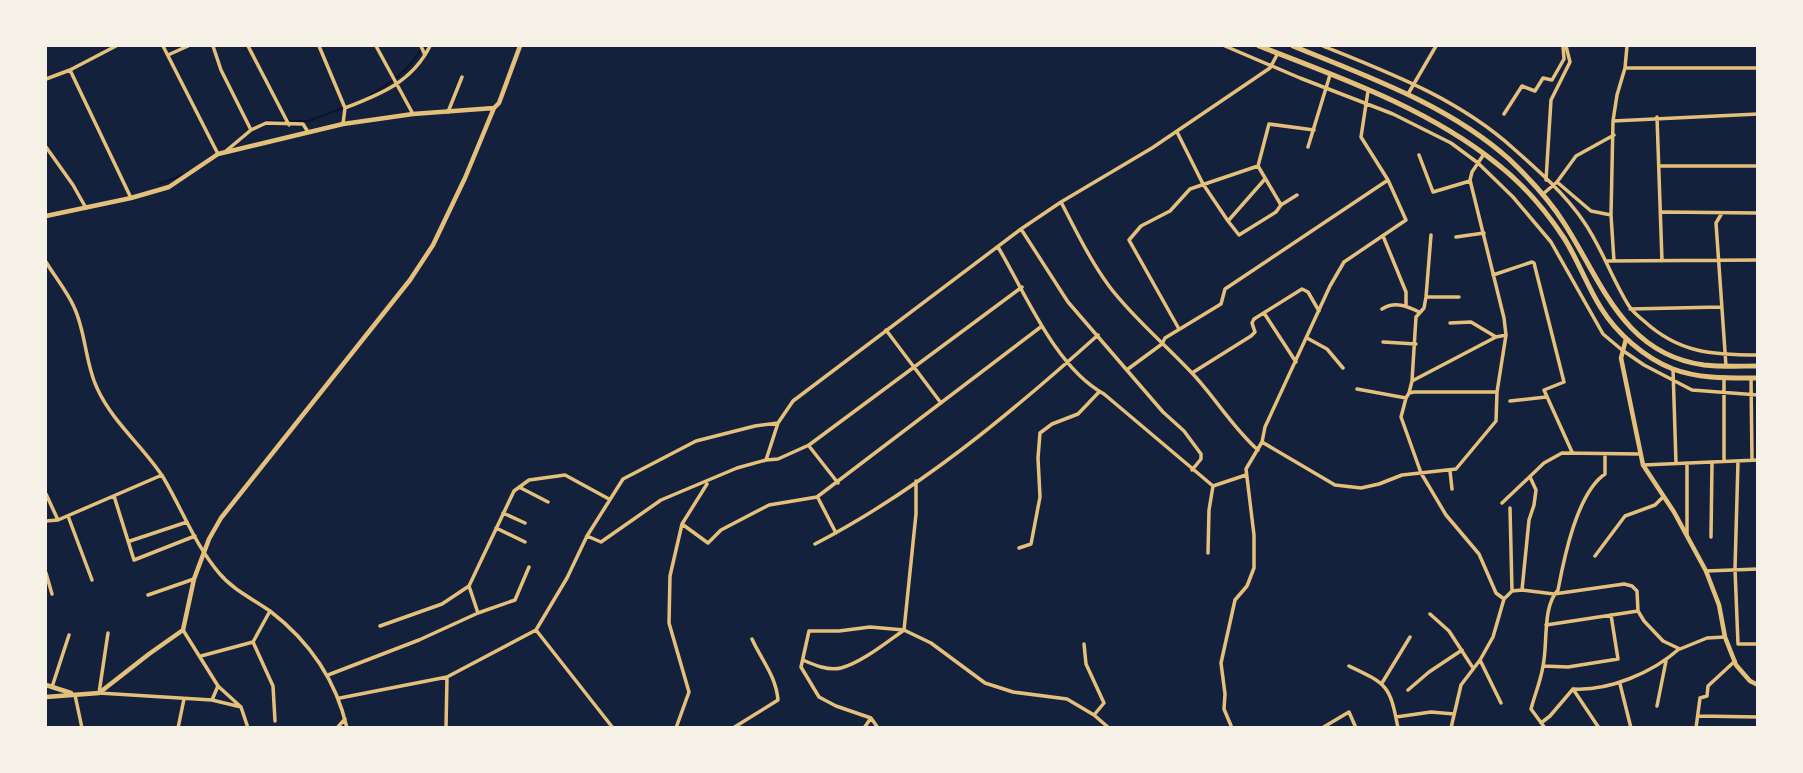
<svg xmlns="http://www.w3.org/2000/svg" width="1803" height="773" viewBox="0 0 1803 773" font-family="'PT Sans',sans-serif">
	<rect width="100%" height="100%" fill="#14213d"/>
	<g fill="none" stroke-linecap="round" stroke-linejoin="round">
		<path stroke="#0b132b" stroke-width="2" d="M369 96C392 82 410 70 423 46
			M263 123 266 121H309L345 107
			M159 184 185 174"/>
		<path stroke="#e5c07b" stroke-width="3.5" d="M163 46 218 154
			M213 46 221 70 251 130
			M248 46 289 125
			M319 46 345 108 343 124
			M376 46 413 114
			M421 46 425 55
			M1225 46 1300 78 1393 114 1451 143 1478 163 1513 197 1551 242 1603 334 1622 350 1644 365 1692 390 1758 395
			M1323 46C1390 73 1459 99 1514 149 1538 170 1566 195 1584 222 1602 248 1612 279 1629 306 1633 312 1639 317 1644 321 1679 353 1712 355 1758 355
			M168 55 188 46
			M1625 68H1758
			M70 70 131 198
			M46 79 70 70 116 46
			M1408 94 1436 46
			M345 108C381 94 412 82 430 46
			M448 112 462 77
			M1504 114 1522 86 1535 91 1543 78 1552 80 1564 59 1563 46
			M1657 117 1662 261
			M1613 121 1758 114
			M1177 132 1203 184 1228 221
			M46 147 73 185 86 208
			M1308 147 1330 75
			M226 151 251 130 266 123 303 124 308 132
			M1419 155 1433 192 1470 181
			M1258 166 1281 205 1297 195
			M1659 166H1758
			M1265 179 1228 221 1239 235 1276 212 1281 205
			M1546 180 1551 100 1570 62 1566 46
			M1557 182 1591 211 1611 215
			M1543 194 1557 182 1576 156 1614 135
			M1061 202C1076 231 1090 260 1109 286 1133 318 1164 343 1191 372 1215 397 1232 427 1258 450
			M1662 212 1758 213
			M1722 213 1716 223 1726 366
			M1021 229 1068 302 1163 412 1184 431 1201 454V459L1192 470
			M1383 236 1406 292V306
			M1456 237 1484 233
			M998 247C1026 294 1055 367 1104 394L1213 486 1246 475
			M1606 261 1758 260
			M1614 261 1611 215 1613 121 1617 95 1625 68 1627 46
			M46 262C55 277 67 291 74 307 86 332 85 363 97 388 113 423 143 446 163 477 182 509 195 545 219 573 233 590 253 599 270 611 309 641 336 680 347 728
			M1493 275 1532 262 1534 263 1564 382 1544 390 1572 452
			M1426 297H1459
			M1382 309C1395 301 1407 306 1419 312
			M1630 309 1721 307
			M1264 313 1296 362
			M1450 323 1471 322 1496 337
			M1179 329 1129 240 1141 226 1170 211 1190 189 1258 166 1269 124 1314 130
			M886 330 941 403
			M1307 338 1327 349 1343 368
			M1383 342 1416 344
			M1128 369 1162 344 1165 338 1221 304 1225 289 1388 180
			M1673 369 1676 463
			M1192 373 1251 336 1255 332 1252 323 1254 319 1302 289 1308 292 1319 311
			M1724 377V461
			M1751 378 1752 460
			M1412 381 1416 317 1424 308 1426 297 1431 235
			M1357 389 1406 398 1409 393 1414 392H1497
			M1409 393 1412 381 1496 337 1506 335
			M1406 398 1401 417 1421 473 1446 515 1479 554 1496 593 1504 599
			M1510 401 1546 397
			M1262 442 1335 485 1361 488 1379 484 1402 475 1456 469 1496 421 1497 392 1506 335 1504 318 1470 180 1472 172 1484 154
			M809 446 838 483
			M766 460 778 459 809 445 1022 287
			M1738 461 1735 569 1738 644H1758
			M1643 465 1758 460
			M1450 471 1452 489
			M519 487 548 502
			M46 494 58 520
			M114 496 134 560 195 536
			M818 498 836 533
			M1502 503 1544 463 1562 453 1640 454
			M1510 508 1512 591
			M503 513 525 523
			M68 516 92 580
			M46 521 58 520 162 475
			M682 524 708 543 721 530 769 505 817 497 1042 326
			M496 528 525 542
			M1687 534V463
			M587 536 601 542 661 500 737 468 766 460 778 423 793 401 1021 229 1061 202 1152 148 1270 68 1278 53
			M1711 537 1712 463
			M130 541 187 522
			M815 544C919 490 1011 413 1098 335
			M1019 548 1031 544 1040 497 1038 458 1040 433 1052 424 1078 414 1099 392
			M1208 553 1209 510 1213 486
			M1595 556 1625 516 1655 505 1663 497
			M1706 571 1758 569
			M46 573 52 594
			M469 586 478 613
			M1522 590 1529 520 1534 505 1536 490 1530 477
			M148 595 194 579
			M1430 614 1449 631 1473 668
			M1546 625 1638 611
			M380 626 442 604 469 586 514 491 529 480 565 475 609 499
			M183 630 218 686 241 707 248 728
			M536 630 613 728
			M108 633 99 693 212 700 241 707
			M253 642 273 686 275 721
			M1084 644 1086 664 1104 703 1094 715
			M201 656 253 642 270 611
			M803 660C814 665 828 671 841 668 861 663 887 642 904 630L916 514V481
			M1480 660 1501 703
			M1349 666C1387 684 1390 685 1398 728
			M1543 666 1568 667 1618 659 1611 615
			M328 675 419 640 478 613 515 600 529 567
			M1382 683 1410 637
			M1620 684 1631 728
			M52 687 69 635
			M1573 689C1609 691 1652 673 1679 649
			M1573 689 1599 728
			M1408 690 1429 672 1462 650
			M75 695 82 728
			M340 698 447 677 536 630 567 578 587 536 623 479 696 441 755 426 778 423
			M212 700 218 686
			M1657 706 1666 661
			M1698 716 1758 717
			M1396 717 1431 712 1454 714
			M1541 723 1550 716 1573 689
			M178 728 184 699
			M337 728 345 719
			M446 728 447 677
			M676 728 689 692 669 623 670 576 682 524 707 484
			M733 728 778 700C776 676 762 661 752 639
			M864 728 871 718
			M878 728 871 718 836 706 819 697 801 667 809 631H839L870 627 904 630 931 643 985 683 1013 692 1067 699 1094 715 1109 728
			M1232 728 1224 709 1225 694 1221 663 1235 600 1247 586 1254 568V535L1246 469 1262 442 1265 427 1330 286 1344 262 1406 220 1388 180 1361 137 1368 91
			M1322 728 1349 712 1356 728
			M1451 728 1461 685 1480 660 1493 637 1504 599 1512 591 1522 590 1554 594 1624 584 1632 586 1637 591 1638 611 1644 621 1663 641 1680 649 1707 638 1725 637
			M1545 728 1531 709C1535 694 1541 680 1543 666 1548 644 1542 607 1558 590 1564 558 1577 493 1605 474V454
			M1696 728 1700 698 1707 696 1708 686 1735 661"/>
		<path stroke="#e5c07b" stroke-width="4.5" d="M46 216 131 198 169 187 218 154 343 124 413 114 494 108
			M1626 339 1621 358 1643 465 1674 512 1706 571 1719 605 1725 637 1736 665 1750 681 1758 685
			M46 685 71 693
			M46 697 99 693 149 654 183 630 194 579 209 539 221 518 410 280 433 245 465 178 494 108 499 103 520 46"/>
		<path stroke="#e5c07b" stroke-width="5" d="M1259 46C1341 78 1427 108 1496 163 1522 183 1546 211 1564 238 1578 260 1587 286 1601 308 1617 334 1645 358 1673 369 1699 379 1730 378 1758 378
			M1293 46C1368 77 1447 104 1509 159 1530 179 1549 199 1564 223 1602 282 1623 354 1704 365 1722 367 1740 366 1758 366"/>
	</g>
	<rect width="1803" height="773" fill="none" stroke="#f6f1e7" stroke-width="94"/>
</svg>
